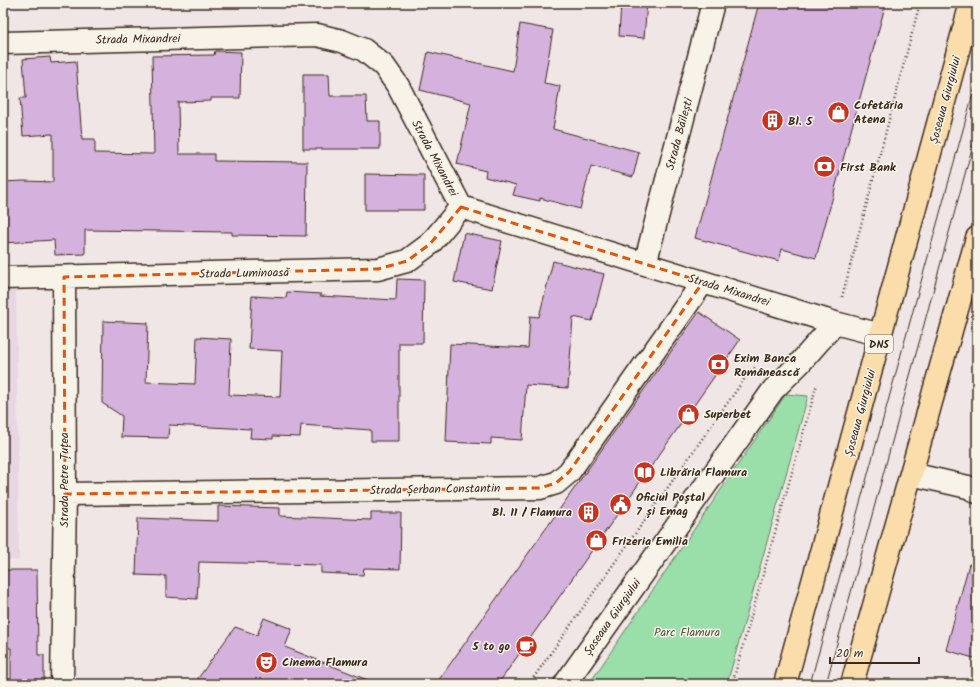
<svg xmlns="http://www.w3.org/2000/svg" width="980" height="687" viewBox="0 0 980 687" font-family="Kalam,sans-serif">
	<rect width="100%" height="100%" fill="#f0e6e6"/>
	<filter id="ink" filterUnits="userSpaceOnUse"><feTurbulence type="fractalNoise" baseFrequency=".025" numOctaves="2"/><feDisplacementMap in="SourceGraphic" scale="8" xChannelSelector="R" yChannelSelector="G"/><feConvolveMatrix kernelMatrix="1 2 1 2 8 2 1 2 1" color-interpolation-filters="sRGB"/></filter>
	<g filter="url(#ink)">
		<path fill="#e8d6e3" d="M3 286H16L19 560H3Z"/>
		<path fill="#9adeaa" stroke="#6a8464" d="M786 394 808 396 727 684H589Z"/>
		<path fill="#d5b2dd" stroke="#3b2a1e" d="M621 3H647L644 38 619 36Z
			M759 3H886L816 258 782 249 779 261 695 238Z
			M520 24 553 30 544 83 560 86 553 129 639 152 633 177 591 166 580 209 540 198V201L513 195 516 185 485 177 486 171 457 164 471 103 420 90 428 52 513 71Z
			M215 51 241 52 240 98H211V101L178 102 179 154H214V161L307 162 306 236 232 235V232L85 230V254L55 255 54 240 3 243V182L23 181 53 182V134L23 136 20 98H26L23 59 50 57 51 63 76 61 82 139H95V153L154 154 152 56 214 55Z
			M303 74H329L330 96H366L367 121H380V149H303Z
			M365 174 424 175V210H365Z
			M464 233 502 241 492 289 454 282Z
			M553 261 604 274 592 321 573 317 568 388 526 385 522 440 491 438V444L446 442 450 344 528 348 530 316 539 317Z
			M397 279 424 280 423 343H399V441H371V430L301 425 300 437 273 436V439L250 438 251 429 169 425 168 438 121 437 122 416 102 403 103 321 148 323 146 382 195 384 197 337 231 339 229 395 280 397 282 351 249 349 252 296 286 298 287 292 321 294 320 296 396 300Z
			M699 312 740 340 498 684H436Z
			M218 506 280 508V516L371 520V513H401L400 569 364 568 363 575 321 573V565L199 562 197 599 166 597V576L136 575 138 518 218 521Z
			M969 564 977 565V659L946 650Z
			M3 570H37L38 655H44V684H11V648H3Z
			M264 618 292 629 285 647 375 683V684H194L235 627 257 635Z"/>
		<g fill="none" stroke-linecap="round" stroke-linejoin="round">
			<defs>
				<path id="minor" d="M3 43 317 35 342 41 364 50 384 66 398 86 461 207 835 323 881 335
					M645 264 713 3
					M3 278 378 269 407 261 430 244 461 207
					M911 474 968 487 977 492
					M65 494 540 488 556 483 569 472 703 282
					M62 684 65 494 64 277
					M565 684 773 390 799 364 835 323"/>
				<path id="major" d="M785 684 971 3
					M852 684 977 238"/>
			</defs>
			<use href="#minor" stroke="#3b2a1e" stroke-width="25"/>
			<use href="#major" stroke="#3b2a1e" stroke-width="25"/>
			<path stroke="#3b2a1e" stroke-width="2.5" stroke-dasharray="1 3" stroke-linecap="butt" d="M842 297 920 3
				M529 684 750 371 756 367
				M732 684 817 384"/>
			<use href="#minor" stroke="#f7f3e8" stroke-width="22"/>
			<use href="#major" stroke="#fbddab" stroke-width="22"/>
			<path stroke="#3b2a1e" stroke-width="1" d="M810 684 977 79
				M826 684 977 130"/>
		</g>
	</g>
	<path fill="none" stroke="#df570d" stroke-width="3" stroke-dasharray="8 5" stroke-linejoin="round" d="M461 207 703 282 569 472 556 483 540 488 65 494 64 277 378 269 407 261 430 244Z"/>
	<defs>
		<symbol id="shop-disc" viewBox="-11 -11 22 22"><circle r="9.5" fill="#c8321e" stroke="#f7f3e8"/><path d="M-5-2.5h2.3a2.7 3.5 0 0 1 5.4 0H5L5.5 6h-11ZM-1.5-2.5h3a1.5 2.3 0 0 0-3 0Z" fill="#fff"/></symbol>
		<symbol id="building-disc" viewBox="-11 -11 22 22"><circle r="9.5" fill="#c8321e" stroke="#f7f3e8"/><path d="M-4-6H4V6H1V3H-1V6H-4ZM-2.5-4.3h1.7v1.8h-1.7ZM.8-4.3h1.7v1.8H.8ZM-2.5-1h1.7V.8h-1.7ZM.8-1h1.7V.8H.8Z" fill="#fff"/></symbol>
		<symbol id="bank-disc" viewBox="-11 -11 22 22"><circle r="9.5" fill="#c8321e" stroke="#f7f3e8"/><path d="M-6-4H6V4H-6ZM0-2.3a2.3 2.3 0 1 0 0 4.6a2.3 2.3 0 1 0 0-4.6Z" fill="#fff"/></symbol>
		<symbol id="library-disc" viewBox="-11 -11 22 22"><circle r="9.5" fill="#c8321e" stroke="#f7f3e8"/><path d="M-6-4Q-3-5.5-.7-3.5V5Q-3 3-6 4ZM6-4Q3-5.5 .7-3.5V5Q3 3 6 4Z" fill="#fff"/></symbol>
		<symbol id="civic-disc" viewBox="-11 -11 22 22"><circle r="9.5" fill="#c8321e" stroke="#f7f3e8"/><path d="M-.6-6.5H3V-4.5H.6V-3L4-1V1h2V6H-6V1h2V-1L-.6-3ZM-1.2 2.5V6h2.4V2.5Z" fill="#fff"/></symbol>
		<symbol id="cafe-disc" viewBox="-11 -11 22 22"><circle r="9.5" fill="#c8321e" stroke="#f7f3e8"/><path d="M-5.5-4.5H6V0H3Q3 3.5 0 3.5H-2.5Q-5.5 3.5-5.5 0ZM3-3.2v2h1.7v-2ZM-6 4.5H4V6H-6Z" fill="#fff"/></symbol>
		<symbol id="theatre-disc" viewBox="-11 -11 22 22"><circle r="9.5" fill="#c8321e" stroke="#f7f3e8"/><path d="M-5-5.5Q0-4 5-5.5V0Q5 5 0 6Q-5 5-5 0ZM-3.3-2.5H-1v1.5H-3.3ZM1-2.5H3.3v1.5H1ZM-2.8 1Q0 5.5 2.8 1Z" fill="#fff"/></symbol>
	</defs>
	<g fill-rule="evenodd">
		<use href="#shop-disc" x="826" y="100" width="25" height="25"/>
		<use href="#building-disc" x="760" y="108" width="25" height="25"/>
		<use href="#bank-disc" x="812" y="154" width="25" height="25"/>
		<use href="#bank-disc" x="706" y="352" width="25" height="25"/>
		<use href="#shop-disc" x="676" y="402" width="25" height="25"/>
		<use href="#library-disc" x="632" y="460" width="25" height="25"/>
		<use href="#civic-disc" x="608" y="492" width="25" height="25"/>
		<use href="#building-disc" x="576" y="500" width="25" height="25"/>
		<use href="#shop-disc" x="584" y="528" width="25" height="25"/>
		<use href="#cafe-disc" x="514" y="634" width="25" height="25"/>
		<use href="#theatre-disc" x="254" y="650" width="25" height="25"/>
	</g>
	<g text-anchor="middle" stroke-width="3" stroke-linejoin="round" paint-order="stroke">
		<rect fill="#f7f3e8" stroke="#73665b" stroke-width="1" x="865" y="335" width="28" height="18" rx="3"/>
		<g font-size="11" font-weight="bold" fill="#3b2a1e">
			<text x="879" y="348">DN5</text>
		</g>
		<g font-size="12" fill="#3b2a1e" stroke="#f7f3e8">
			<text transform="translate(138 39) rotate(-1)" y="4">Strada Mixandrei</text>
			<text transform="translate(945 100) rotate(-75)" y="4">Șoseaua Giurgiului</text>
			<text transform="translate(679 134) rotate(-75)" y="4">Strada Băilești</text>
			<text transform="translate(435 158) rotate(62)" y="4">Strada Mixandrei</text>
			<text transform="translate(244 273) rotate(-1)" y="4">Strada Luminoasă</text>
			<text transform="translate(729 290) rotate(17)" y="4">Strada Mixandrei</text>
			<text transform="translate(860 413) rotate(-75)" y="4">Șoseaua Giurgiului</text>
			<text transform="translate(64 480) rotate(-90)" y="4">Strada Petre Țuțea</text>
			<text transform="translate(435 489) rotate(-1)" y="4">Strada Șerban Constantin</text>
			<text transform="translate(612 617) rotate(-55)" y="4">Șoseaua Giurgiului</text>
		</g>
		<g font-size="12" font-weight="bold" fill="#3b2a1e" stroke="#f7f3e8" text-anchor="start">
			<text x="854" y="109">Cofetăria<tspan x="854" dy="14">Atena</tspan></text>
			<text x="788" y="125">Bl. 5</text>
			<text x="840" y="171">First Bank</text>
			<text x="734" y="362">Exim Banca<tspan x="734" dy="14">Românească</tspan></text>
			<text x="704" y="418">Superbet</text>
			<text x="660" y="476">Librăria Flamura</text>
			<text x="636" y="501">Oficiul Poștal<tspan x="636" dy="14">7 și Emag</tspan></text>
			<text x="572" y="516" text-anchor="end">Bl. 11 / Flamura</text>
			<text x="612" y="545">Frizeria Emilia</text>
			<text x="510" y="650" text-anchor="end">5 to go</text>
			<text x="282" y="666">Cinema Flamura</text>
		</g>
		<g font-size="12" fill="#535741" stroke="#f7f3e8">
			<text x="687" y="636">Parc Flamura</text>
		</g>
	</g>
	<rect width="980" height="687" fill="none" stroke="#f7f3e8" stroke-width="16"/>
	<rect x="8" y="8" width="964" height="671" fill="none" stroke="#3b2a1e" stroke-width="1.5" filter="url(#ink)"/>
	<path d="M830 657v6h89v-6" fill="none" stroke="#3b2a1e" stroke-width="2"/>
	<text x="836" y="657" font-size="12" fill="#3b2a1e" stroke="#f7f3e8" stroke-width="3" paint-order="stroke">20 m</text>
</svg>
